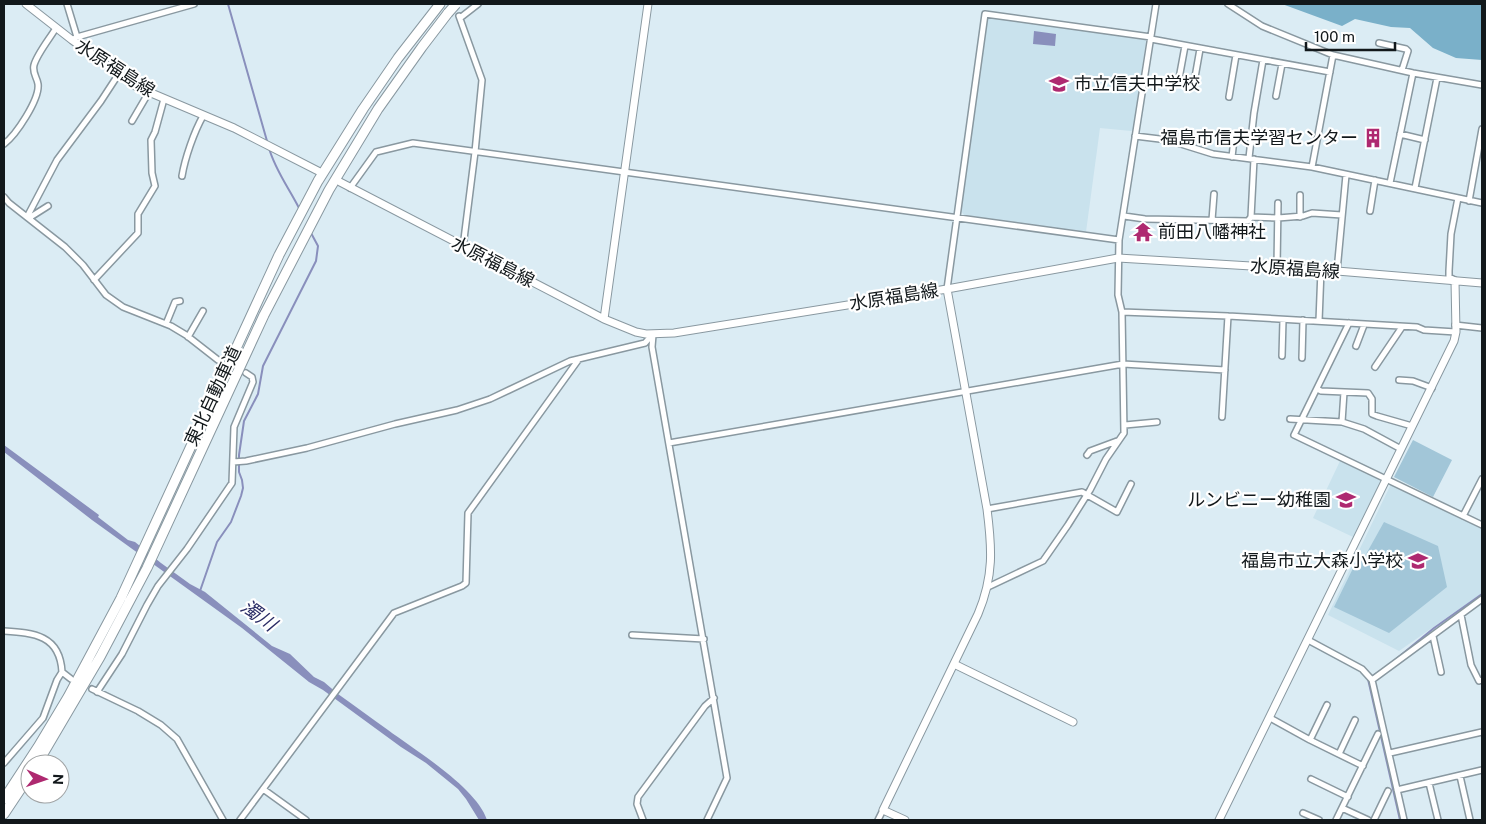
<svg xmlns="http://www.w3.org/2000/svg" width="1486" height="824" viewBox="0 0 1486 824" font-family="'Public Sans','Noto Sans JP',sans-serif">
	<rect width="100%" height="100%" fill="#dbecf4"/>
	<path fill="#c9e2ed" d="M989 17 1144 38 1146 41 1133 130 1131 131 1100 128 1086 232 964 215 961 211 986 21Z
		M1340 461 1381 481 1353 537 1313 518Z
		M1391 484 1482 529V593L1399 651 1328 615Z"/>
	<path fill="#a2c6d8" d="M1413 440 1452 460 1433 497 1394 477Z
		M1384 522 1438 546 1447 587 1389 633 1334 607 1360 554 1365 556Z"/>
	<path fill="#7ab0c9" d="M1282 4H1482V60L1456 58 1433 48 1410 28 1391 27 1355 19 1342 26Z"/>
	<path fill="#898fbc" d="M1034 31 1056 34 1055 46 1033 44Z
		M4 445 99 515 98 517 128 540 135 542 161 563 190 584 205 592 272 646 290 654 314 677 324 682 338 694C355 706 371 718 388 730 415 750 477 788 487 820H479L466 799 458 789 426 763 401 747 323 690 309 682 242 628 92 520 4 452Z"/>
	<g fill="none" stroke-linecap="round" stroke-linejoin="round">
		<path stroke="#898fbc" stroke-width="2" d="M228 4 267 141
			M269 148C275 170 289 188 299 208
			M200 591 217 542 231 522 241 496 243 488 242 480 239 472V455L244 421 258 394 263 366 316 261 318 246 311 233
			M1390 664 1434 628 1482 594
			M1383 669 1368 679 1400 820"/>
		<path stroke="#bdccd3" stroke-width="5" stroke-dasharray="5 2.5" stroke-linecap="butt" d="M218 360 246 373"/>
		<defs>
			<path id="street" d="M67 4 77 37
				M1228 4 1262 26 1333 55 1413 73 1482 85
				M459 16 482 80 475 152 463 247
				M460 18 478 4
				M1151 39 1330 72
				M72 40 77 37 194 4
				M1379 43 1406 49 1408 51 1402 70
				M1194 83 1200 49
				M1178 84 1185 46
				M1276 96 1282 64
				M1229 97 1236 55
				M132 121 149 92
				M1400 134 1425 140
				M1135 136 1168 140 1213 154 1312 167 1482 203
				M4 144C16 135 40 99 38 84 37 77 32 73 34 65 37 54 50 38 56 28
				M1232 157 1234 139
				M1249 158 1254 113 1263 60
				M1312 167 1333 55
				M182 176C185 158 194 132 203 116
				M1390 183 1413 73
				M350 188 376 152 413 143 1119 240
				M1415 188 1437 78
				M4 197 9 203 65 247 83 265 106 295 123 307 171 326 186 335 218 360
				M1469 201 1482 129
				M1370 211 1375 180
				M1124 216 1145 219 1248 221 1251 217 1254 159
				M27 217 57 160 101 101 118 75
				M1251 217 1278 218 1303 216 1312 213 1342 215
				M1300 217V195
				M29 218 48 206
				M1212 220 1214 194
				M1277 267 1278 203
				M1337 271 1346 175
				M94 280 138 233V214L155 186 152 173 151 140 155 132 164 99
				M1455 280 1449 277V271L1451 234 1458 198
				M947 289 985 14 1151 37
				M1122 312 1228 316 1417 327 1424 330 1456 332
				M1319 321 1321 270
				M1349 323 1294 435 1482 525
				M166 324 175 302 180 301
				M1455 325 1482 328
				M653 335 652 347 727 778 707 820
				M188 337 203 311
				M1356 346 1364 325
				M1282 356 1283 320
				M1302 358 1303 320
				M1375 367 1402 327
				M1399 380 1413 381 1432 388
				M1317 389 1321 391 1368 393 1372 399V414L1377 416 1412 426
				M1222 417 1228 316
				M1290 419 1342 422 1364 429 1401 449
				M1342 422 1344 392
				M1125 425 1157 422
				M669 443 1123 364 1225 370
				M1087 455 1090 451 1117 441
				M233 462 246 461 307 448 395 424 457 410 490 399 570 361 645 343 652 335
				M987 509 1082 492 1117 512 1131 484
				M1463 516 1482 479
				M988 587 1043 561 1068 525 1090 490 1106 459 1124 433 1122 312 1118 295 1119 240 1156 4
				M1461 615 1471 665 1479 681 1482 680
				M4 631C34 633 60 635 62 672L71 679
				M632 635 704 639
				M1433 636 1441 672
				M1308 640 1362 669 1372 680 1404 820
				M1372 680 1482 599
				M92 689 138 711 161 725 177 739 223 820
				M97 692 122 654 147 605 158 586 187 549 232 483 234 427 253 382 252 377 246 373
				M1270 718 1310 740 1363 766
				M1310 740 1327 705
				M1390 753 1482 732
				M1339 754 1355 720
				M4 763 43 718 57 680 62 672
				M1460 776 1470 820
				M1311 779 1348 797
				M1429 783 1438 820
				M263 789 306 820
				M1397 790 1482 770
				M1342 808 1368 820
				M1303 813 1319 820
				M240 820 394 613 462 586 466 583 468 513 579 359
				M643 820 637 804 638 797 705 706 714 698
				M878 820 883 810
				M1336 820 1378 734
				M1374 820 1388 791"/>
			<path id="secondary" d="M26 4 72 40 137 87 234 128 320 172
				M340 182 604 319 636 332 646 334 674 333 947 289 1118 258 1337 271 1482 283
				M604 319 648 4
				M954 664 1073 722
				M905 820 883 810 978 614C994 576 992 548 987 509L947 289
				M1219 820 1454 341 1456 332 1455 281"/>
			<path id="highway" d="M37 764 100 657 147 568 264 315 329 190 378 109 422 47 448 13
				M4 799 38 747 68 697 121 598 279 255 318 181 363 109 398 58 440 4
				M4 814 30 775"/>
		</defs>
		<use href="#street" stroke="#8998a0" stroke-width="8"/>
		<use href="#secondary" stroke="#8998a0" stroke-width="9"/>
		<use href="#highway" stroke="#8998a0" stroke-width="11"/>
		<use href="#street" stroke="#fff" stroke-width="5"/>
		<use href="#secondary" stroke="#fff" stroke-width="7"/>
		<use href="#highway" stroke="#fff" stroke-width="9"/>
		<defs>
			<path id="highway-bridge" d="M448 13 456 4"/>
		</defs>
		<use href="#highway-bridge" stroke="#8998a0" stroke-width="11" stroke-linecap="butt"/>
		<use href="#highway-bridge" stroke="#fff" stroke-width="9"/>
	</g>
	<defs>
		<symbol id="school-bare" viewBox="-9 -9 18 18"><path d="M0-5L7-2L0 1L-7-2ZM-4 1L0 2.5L4 1V4Q0 6-4 4Z" fill="#ae2970" stroke="#fff" stroke-width="2.5" paint-order="stroke"/></symbol>
		<symbol id="building-bare" viewBox="-9 -9 18 18"><path d="M-4-6H4V6H1V3H-1V6H-4ZM-2.5-4.3h1.7v1.8h-1.7ZM.8-4.3h1.7v1.8H.8ZM-2.5-1h1.7V.8h-1.7ZM.8-1h1.7V.8H.8Z" fill="#ae2970" stroke="#fff" stroke-width="2.5" paint-order="stroke"/></symbol>
		<symbol id="temple-bare" viewBox="-9 -9 18 18"><path d="M0-6L5-2H3V0L6.5 2.5H4V6H1.5V3h-3V6H-4V2.5H-6.5L-3 0V-2H-5Z" fill="#ae2970" stroke="#fff" stroke-width="2.5" paint-order="stroke"/></symbol>
	</defs>
	<g fill-rule="evenodd">
		<use href="#school-bare" x="1045" y="70" width="28" height="28"/>
		<use href="#building-bare" x="1359" y="124" width="28" height="28"/>
		<use href="#temple-bare" x="1129" y="218" width="28" height="28"/>
		<use href="#school-bare" x="1332" y="486" width="28" height="28"/>
		<use href="#school-bare" x="1404" y="547" width="28" height="28"/>
	</g>
	<g text-anchor="middle" stroke-width="4.5" stroke-linejoin="round" paint-order="stroke">
		<g font-size="18" fill="#12181b" stroke="#fff">
			<text transform="translate(115 68) rotate(33)" y="6">水原福島線</text>
			<text transform="translate(493 262) rotate(27)" y="6">水原福島線</text>
			<text transform="translate(1295 269) rotate(4)" y="6">水原福島線</text>
			<text transform="translate(894 297) rotate(-9)" y="6">水原福島線</text>
			<text transform="translate(213 396) rotate(-65)" y="6">東北自動車道</text>
		</g>
		<g font-size="18" fill="#12181b" stroke="#fff" text-anchor="end">
			<text x="1074" y="90" text-anchor="start">市立信夫中学校</text>
			<text x="1358" y="144">福島市信夫学習センター</text>
			<text x="1158" y="238" text-anchor="start">前田八幡神社</text>
			<text x="1331" y="506">ルンビニー幼稚園</text>
			<text x="1403" y="567">福島市立大森小学校</text>
		</g>
		<g font-size="19" font-style="italic" fill="#2b2d66" stroke="#fff">
			<text transform="translate(259 615) rotate(36)" y="7">濁川</text>
		</g>
	</g>
	<rect width="1486" height="824" fill="none" stroke="#12181b" stroke-width="10"/>
	<g transform="translate(45 779) rotate(92)"><circle r="24" fill="#ffffff" stroke="#a0a3a4"/>
	<path d="M0-4L9 19L0 12L-9 19Z" fill="#ae2970"/>
	<text y="-8" font-size="14" font-weight="bold" text-anchor="middle" fill="#12181b">N</text>
	</g>
	<path d="M1306 42v8h89v-8" fill="none" stroke="#12181b" stroke-width="2.5"/>
	<text x="1314" y="42" font-size="15" fill="#12181b" stroke="#ffffff" stroke-width="4" paint-order="stroke">100 m</text>
</svg>
